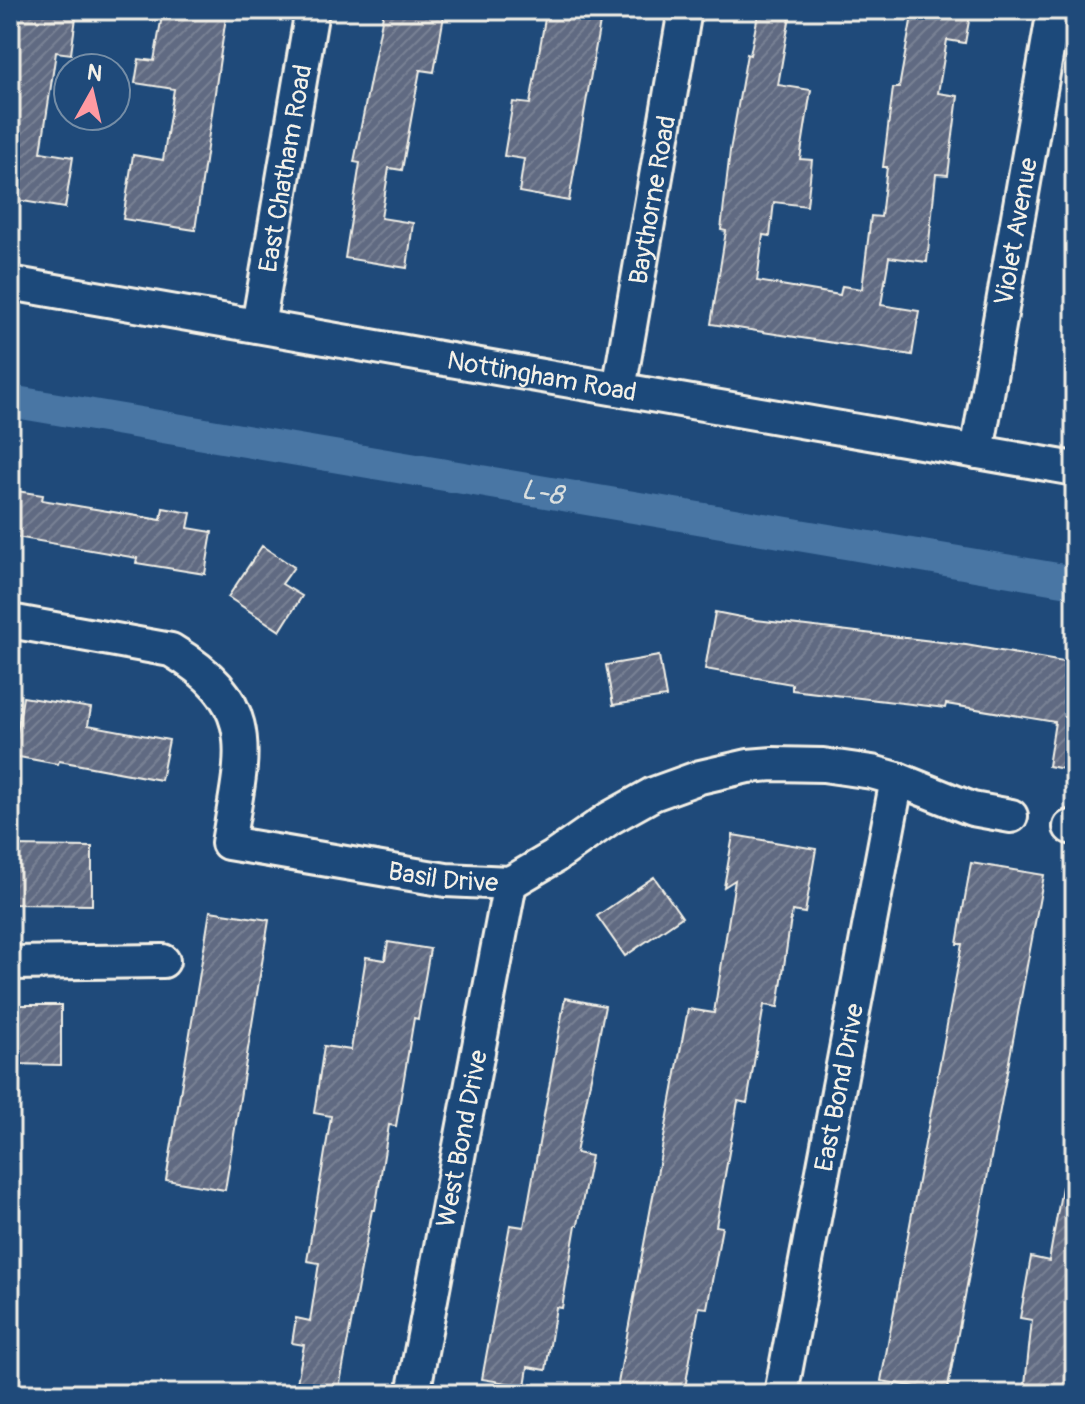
<svg xmlns="http://www.w3.org/2000/svg" width="1085" height="1404" viewBox="0 0 1085 1404" font-family="Pangolin,sans-serif">
	<defs>
		<pattern id="building-hatch" width="6" height="6" patternUnits="userSpaceOnUse" patternTransform="scale(2)"><rect width="6" height="6" fill="#616b82"/><path d="M-1 1l2-2M0 6l6-6M5 7l2-2" fill="none" stroke="#788194"/></pattern>
	</defs>
	<rect width="100%" height="100%" fill="#1f4a7a"/>
	<filter id="ink" filterUnits="userSpaceOnUse"><feTurbulence type="fractalNoise" baseFrequency=".0125" numOctaves="2"/><feDisplacementMap in="SourceGraphic" scale="16" xChannelSelector="R" yChannelSelector="G"/><feConvolveMatrix kernelMatrix="1 2 1 2 8 2 1 2 1" color-interpolation-filters="sRGB"/></filter>
	<g filter="url(#ink)">
		<g fill="none" stroke-linecap="round" stroke-linejoin="round">
			<path stroke="#4876a4" stroke-width="32" id="s1" d="M10 401 1075 582"/>
		</g>
		<path fill="url(#building-hatch)" stroke="#f4f1e8" stroke-width="2" d="M15 10H77L71 54 56 52 41 152 73 157 65 208 10 199V46Z
			M163 10H227L195 230 123 219 133 155 163 160 174 89 135 83 139 59 154 61Z
			M384 10H445L434 72 420 70 402 170 389 168 381 218 413 223 407 268 345 258 360 163 354 162Z
			M759 10H791L778 85 811 90 800 159 812 160 807 206 774 202 770 236 763 235 757 281 840 295 842 286 862 289 871 216 881 217 887 167H883L893 88H899L913 10H971L965 43 947 40 938 93 958 96 948 175 936 174 927 262 889 257 881 305 919 311 912 355 711 324 726 231 721 230 730 151 747 54 750 55Z
			M546 13 600 22 569 201 519 192 524 159 504 156 513 102 530 104Z
			M10 490 43 495 42 500 161 520 163 508 191 513 188 528 212 532 205 574 136 563 137 558 10 536Z
			M262 546 294 567 282 584 302 596 280 631 228 597Z
			M715 612 756 620 966 645 1075 664V771L1048 766 1055 722 946 704 945 708 792 690V684L705 669Z
			M659 656 666 697 613 705 606 665Z
			M23 697 91 708 88 725 169 740 161 780 59 761 58 764 13 756Z
			M733 835 816 849 805 913 792 911 778 1007 764 1005 747 1103 738 1101 716 1226 722 1227 707 1308 699 1307 684 1394H616L688 1009 714 1013 735 880 724 887Z
			M10 846 92 847V905L10 904Z
			M971 863 1044 875 947 1392 881 1381 962 944H957Z
			M654 877 682 917 625 956 597 916Z
			M210 911 269 920 225 1190 166 1180Z
			M388 942 430 949 418 1019 414 1018 396 1126 389 1125 375 1210H372L338 1394H295L304 1345 292 1343 296 1318 310 1321 319 1263 307 1261 331 1116 314 1113 324 1046 351 1050 366 957 385 960Z
			M565 998 605 1006 576 1153 591 1156 578 1225H576L562 1308 556 1307 546 1370 528 1367 525 1386 482 1379 510 1225 524 1227Z
			M10 1005H61V1065L10 1064Z
			M1062 1187 1075 1188V1394H1024L1032 1320 1020 1318 1031 1257 1049 1261Z"/>
		<g fill="none" stroke-linecap="round" stroke-linejoin="round">
			<defs>
				<g id="street">
					<path id="s2" d="M10 283 1075 469"/>
					<path id="s3" d="M258 326 312 10"/>
					<path id="s4" d="M619 389 685 10"/>
					<path id="s5" d="M977 452 1054 10"/>
					<path id="s6" d="M10 621 171 650C262 704 243 753 228 843L446 880 510 883 554 857 610 818 653 794 700 777 748 766 773 764 823 765 872 772 897 779 972 809 1011 816"/>
					<path d="M1070 827 1075 828"/>
					<path d="M10 963 163 961"/>
					<path id="s7" d="M413 1394 510 883"/>
					<path id="s8" d="M781 1394 897 779"/>
				</g>
			</defs>
			<use href="#street" stroke="#f4f1e8" stroke-width="38"/>
			<use href="#street" stroke="#1f4a7a" stroke-width="32"/>
		</g>
	</g>
	<g text-anchor="middle" stroke-width="6" stroke-linejoin="round" paint-order="stroke">
		<g font-size="26" fill="#f4f1e8" stroke="#1f4a7a">
			<text dy="9" stroke="none"><textPath href="#s3" startOffset="160">East Chatham Road</textPath></text>
			<text dy="9" stroke="none"><textPath href="#s4" startOffset="192">Baythorne Road</textPath></text>
			<text dy="9" stroke="none"><textPath href="#s5" startOffset="224">Violet Avenue</textPath></text>
			<text dy="9" stroke="none"><textPath href="#s2" startOffset="540">Nottingham Road</textPath></text>
			<text dy="9" stroke="none"><textPath href="#s6" startOffset="604">Basil Drive</textPath></text>
			<text dy="9" stroke="none"><textPath href="#s8" startOffset="312">East Bond Drive</textPath></text>
			<text dy="9" stroke="none"><textPath href="#s7" startOffset="260">West Bond Drive</textPath></text>
		</g>
		<g font-size="28" font-style="italic" fill="#dadfde" stroke="#1f4a7a">
			<text dy="10" stroke="none"><textPath href="#s1" startOffset="540">L-8</textPath></text>
		</g>
	</g>
	<rect width="1085" height="1404" fill="none" stroke="#1f4a7a" stroke-width="40"/>
	<rect x="20" y="20" width="1045" height="1364" fill="none" stroke="#f4f1e8" stroke-width="3" filter="url(#ink)"/>
	<g transform="translate(92 92) rotate(8)"><circle r="38" fill="#1f4a7a" stroke="#748da6" stroke-width="2"/>
	<path d="M0-6L14 30L0 20L-14 30Z" fill="#ff9aa2"/>
	<text y="-12" font-size="22" font-weight="bold" text-anchor="middle" fill="#f4f1e8">N</text>
	</g>
</svg>
